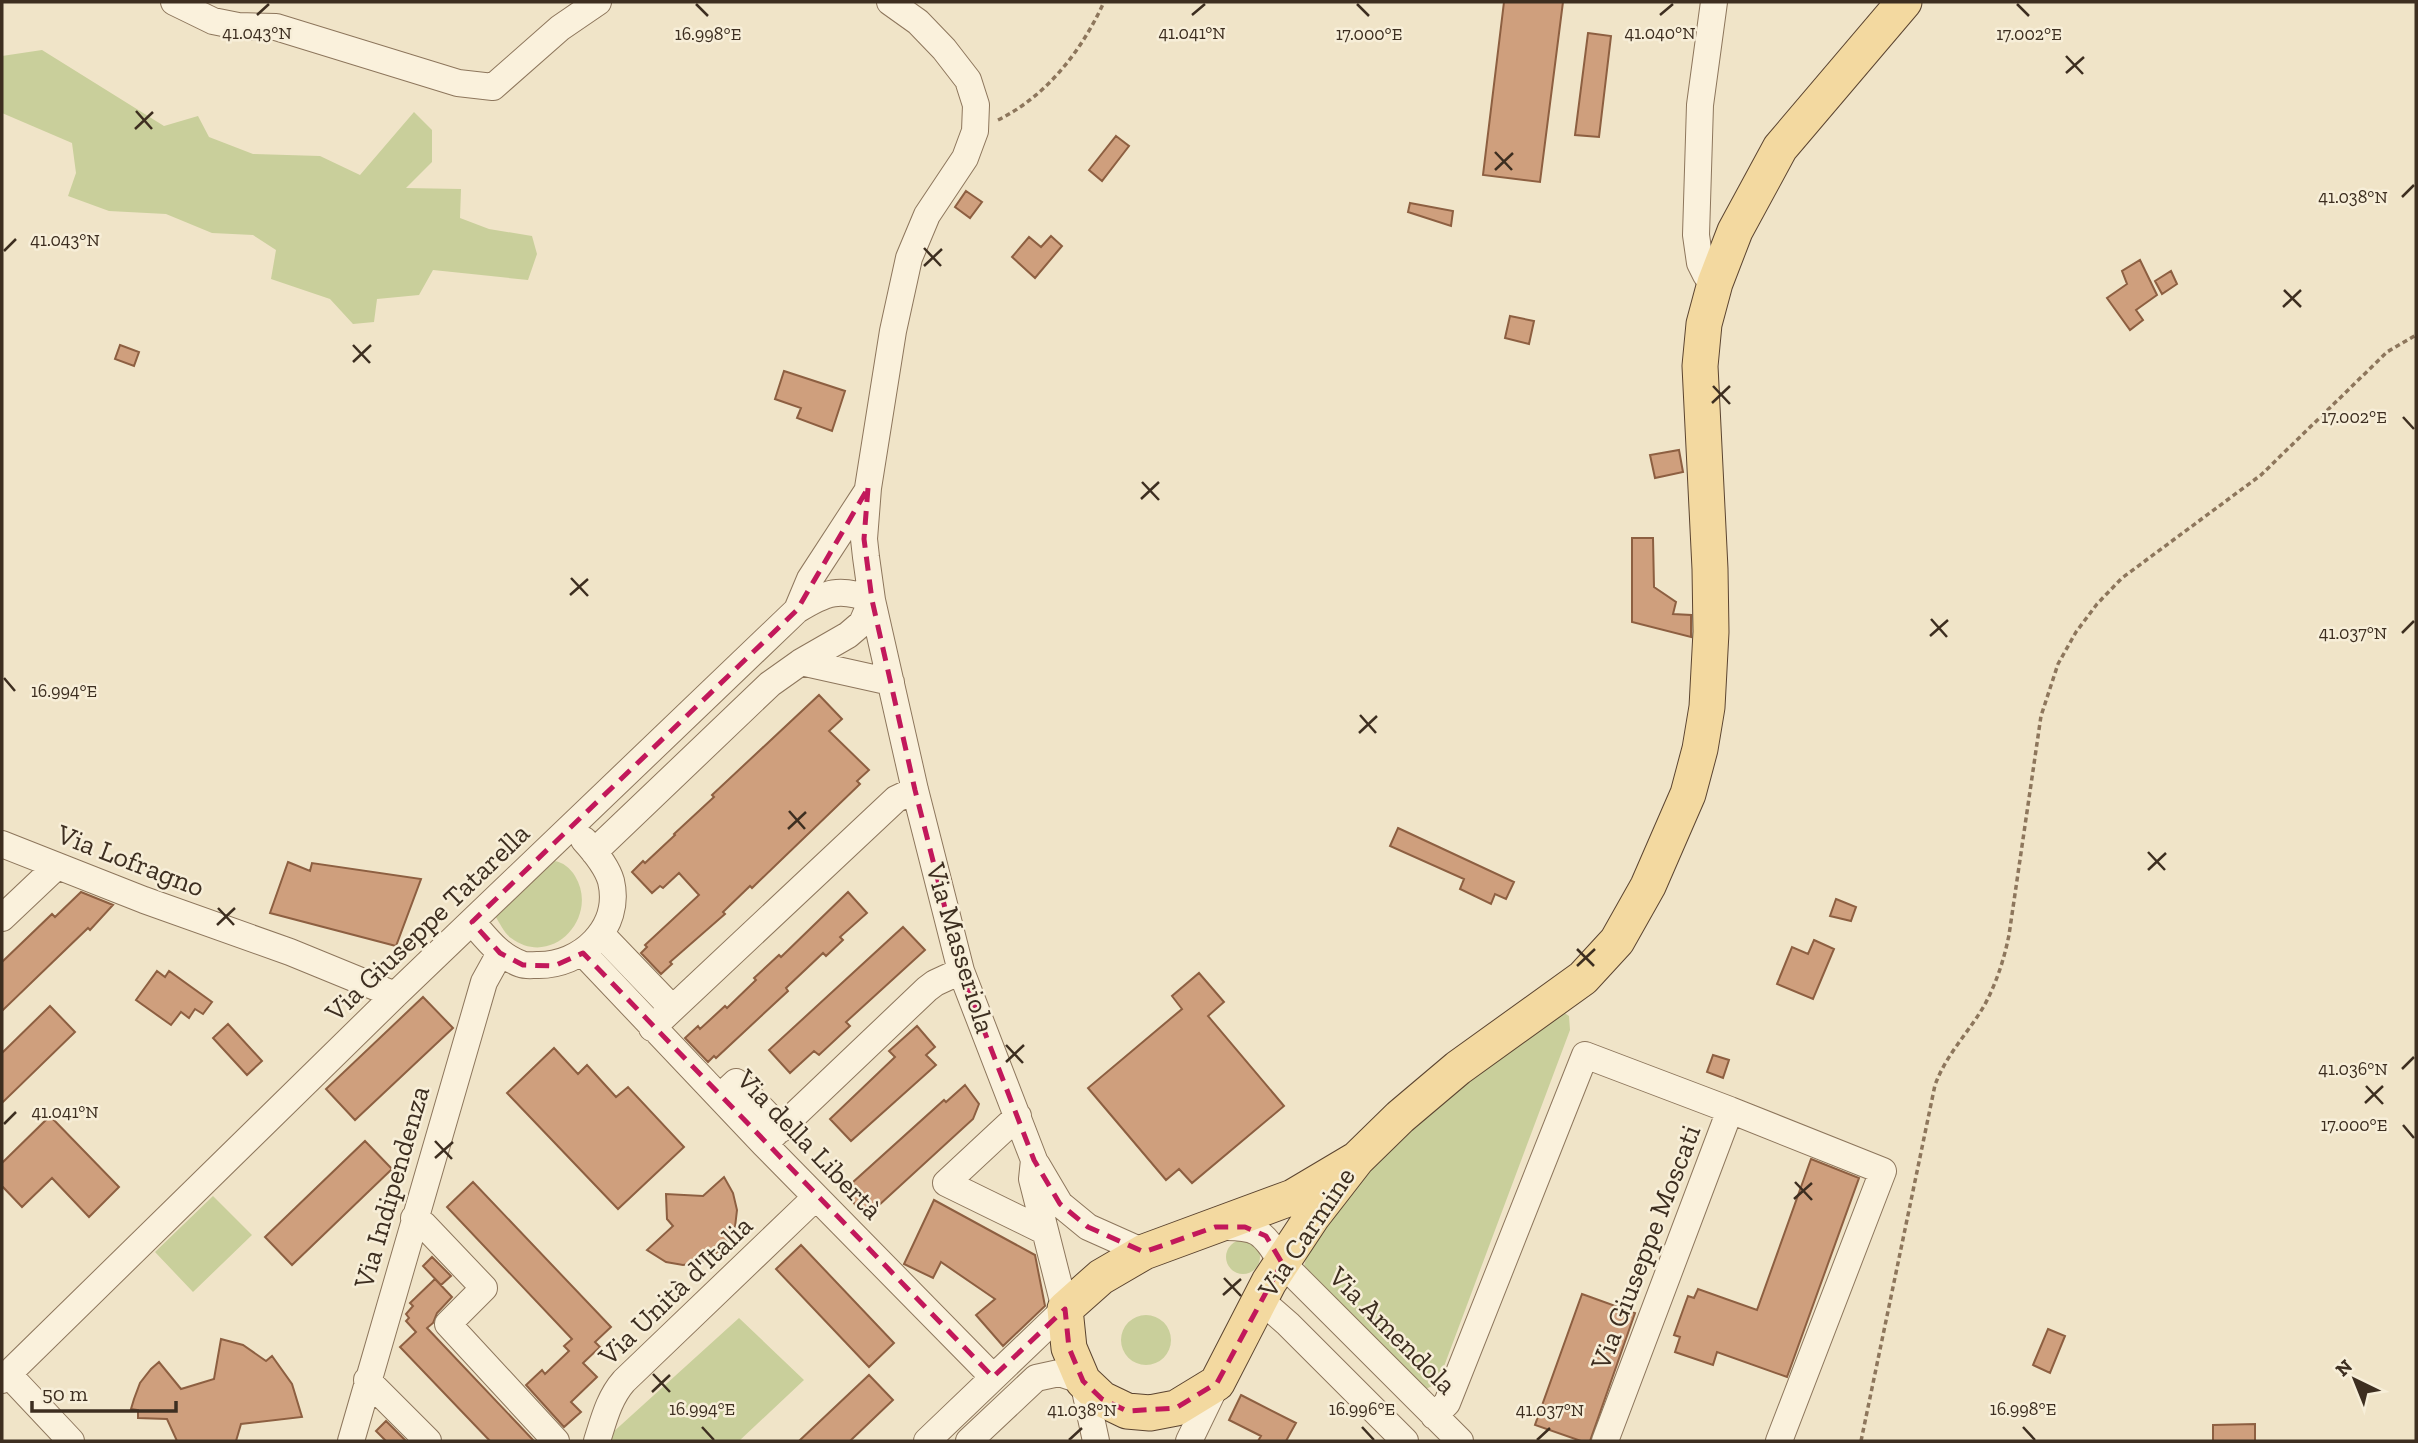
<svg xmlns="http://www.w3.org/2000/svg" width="2418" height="1443" viewBox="0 0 2418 1443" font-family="'Zilla Slab',serif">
	<rect width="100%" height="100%" fill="#f0e4c8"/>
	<path fill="#c9cf9b" d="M42 50 164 126 198 116 209 137 253 154 320 156 360 175 414 112 432 130V162L406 188 461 189 460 218 489 229 532 236 537 254 528 280 433 270 419 295 377 299 374 322 353 324 330 299 271 279 276 250 253 235 212 233 166 214 109 211 68 196 76 173 72 143 2 113V56Z
		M554 861C563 862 570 868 575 876 600 917 552 969 511 938 504 933 500 923 495 916Z
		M1563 1012 1569 1016 1570 1030 1440 1377 1432 1386 1426 1389 1307 1273 1304 1266 1311 1240 1370 1170 1455 1088Z
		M213 1196 252 1235 193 1292 155 1252Z
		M1226 1257a17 17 0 1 1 34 0a17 17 0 1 1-34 0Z
		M1121 1340a25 25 0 1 1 50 0a25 25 0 1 1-50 0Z
		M739 1318 804 1380 739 1441H609L611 1434Z"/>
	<path fill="#cf9f7d" stroke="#8d5f41" stroke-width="2" d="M1504 2H1563L1540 182 1483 175Z
		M1588 33 1611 36 1599 137 1575 135Z
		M1116 136 1129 146 1102 181 1089 170Z
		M966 191 982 202 970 218 955 207Z
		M1410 203 1453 211 1451 226 1408 212Z
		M1051 236 1062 246 1035 278 1012 257 1029 237 1041 247Z
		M2140 260 2157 295 2136 310 2143 320 2130 330 2107 298 2127 284 2122 271Z
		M2171 271 2177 284 2162 294 2155 281Z
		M1510 316 1534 321 1529 344 1505 338Z
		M120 345 139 352 134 366 115 359Z
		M784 371 845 391 832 431 797 418 801 408 775 399Z
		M1679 450 1683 472 1655 478 1650 455Z
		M1632 538H1653L1654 587 1676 602 1673 614 1691 615V637L1632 622Z
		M819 695 842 719 829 731 869 770 857 781 860 784 752 888 750 886 723 912 725 914 670 962 672 964 661 974 641 953 647 947 645 945 699 895 679 873 663 888 660 886 652 893 632 872 643 861 645 863 675 835 674 834 714 797 712 795Z
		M1398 828 1514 882 1506 899 1495 894 1491 904 1460 889 1464 879 1390 846Z
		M288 862 310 871 312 863 421 879 396 946 270 913Z
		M81 892 113 905 90 930 88 928 2 1011V962L52 914 55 917Z
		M848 892 867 913 840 937 843 940 826 956 823 953 786 988 788 991 716 1058 714 1056 708 1062 685 1038 698 1026 700 1029 725 1006 727 1008 756 980 754 978 779 955 781 957Z
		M1836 899 1856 907 1851 921 1830 916Z
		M903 927 925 950 846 1022 850 1026 819 1055 814 1051 790 1073 769 1050Z
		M1814 940 1834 949 1813 999 1777 984 1792 947 1808 954Z
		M157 971 165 977 169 971 212 1002 203 1014 195 1009 189 1018 181 1012 171 1025 136 1000Z
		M1199 973 1224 1002 1208 1016 1284 1106 1192 1183 1179 1169 1166 1180 1088 1088 1182 1009 1172 996Z
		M423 997 453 1028 355 1120 326 1089Z
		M50 1006 75 1032 2 1103V1053Z
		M228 1024 262 1061 247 1075 213 1038Z
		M917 1026 935 1047 926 1055 936 1065 851 1141 830 1119 895 1057 889 1051Z
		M554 1048 578 1074 587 1065 616 1097 628 1087 684 1147 618 1209 507 1093Z
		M1713 1055 1729 1060 1723 1078 1707 1072Z
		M965 1085 979 1104 973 1119 866 1217 853 1202 852 1183 944 1100 946 1102Z
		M50 1116 119 1187 89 1217 52 1178 22 1207 2 1186V1163Z
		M365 1141 392 1169 292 1265 265 1237Z
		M1811 1159 1859 1178 1787 1377 1717 1352 1713 1365 1675 1352 1680 1337 1674 1335 1688 1296 1694 1298 1698 1289 1757 1310Z
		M724 1177 733 1193 737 1210 735 1227 724 1247 705 1261 683 1265 666 1262 647 1250 673 1226 667 1219 666 1194 703 1196Z
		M473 1182 611 1327 595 1342 600 1347 583 1363 597 1377 571 1402 581 1412 564 1427 526 1385 542 1370 545 1374 569 1351 564 1346 572 1339 447 1207Z
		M934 1200 1035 1255 1045 1306 1003 1346 976 1315 995 1299 941 1262 933 1278 904 1264Z
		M801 1245 894 1343 869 1367 776 1269Z
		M432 1257 451 1276 441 1285 423 1266Z
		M435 1279 452 1297 437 1313 433 1323 427 1328 534 1441H490L400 1347 416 1332 406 1321 409 1318 406 1314 413 1306 410 1303Z
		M1582 1294 1635 1313 1590 1441H1581L1535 1425Z
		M2048 1329 2065 1336 2050 1373 2033 1365Z
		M221 1339 243 1345 266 1361 272 1356 292 1384 302 1417 241 1424 236 1441H177L167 1419 138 1418V1410L131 1409 134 1399 140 1383 151 1369 159 1362 181 1389 214 1379Z
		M869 1375 893 1400 850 1441H799Z
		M1241 1395 1296 1423 1286 1441H1258L1261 1436 1229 1420Z
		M386 1421 406 1441H386L376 1431Z
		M2255 1424V1441H2213V1425Z"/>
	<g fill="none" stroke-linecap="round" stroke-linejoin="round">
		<defs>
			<path id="minor" d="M174 2 213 21 238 26 276 27 458 83 493 87 560 28 598 2
				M890 2 918 22 944 49 968 80 976 105 975 131 965 158 927 215 909 258 893 331 868 488 864 539 866 557 872 600 915 790 961 971 1034 1160 1032 1179 1065 1309 927 1441
				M1714 2 1700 105 1696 235 1700 263 1706 275 1715 283
				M801 662 891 682
				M2 844 144 900 290 952 395 995
				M594 852 770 684 801 662 848 635 862 623 872 600C840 587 826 592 797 610
				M2 918 57 866
				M472 922C487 939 499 956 521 964 526 966 532 965 537 965 581 966 622 928 611 881 607 867 594 851 584 840
				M601 934 672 1008
				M583 953 764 1144 993 1377
				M652 1028 896 799 915 790
				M720 1097 736 1082 781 1129
				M1018 1116 946 1183 1044 1231
				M764 1144 927 989 935 983 961 971
				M1037 1165 1060 1204 1088 1227 1144 1252
				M414 1218 424 1225 484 1288 448 1324 556 1441
				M1220 1227C1258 1226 1262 1231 1282 1263L1460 1441
				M1257 1303 1272 1310 1288 1324 1405 1441
				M8 1374 71 1441
				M2 1380 395 995 797 610 810 579 866 493
				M367 1380 428 1441
				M1434 1416 1447 1403 1585 1055 1730 1110
				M351 1441 484 982 500 953
				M597 1441C604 1419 609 1398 624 1381L816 1197
				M969 1441 1036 1378 1059 1373 1083 1381 1096 1441
				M1189 1441 1217 1383
				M1605 1441 1730 1110 1883 1171 1779 1441"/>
			<path id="major" d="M1357 1159 1293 1197 1144 1252 1101 1277 1065 1309 1069 1348 1083 1381 1102 1399 1127 1411 1150 1413 1176 1408 1217 1383 1269 1282 1312 1217 1357 1159 1400 1117 1458 1068 1583 978 1617 941 1648 886 1688 794 1700 749 1707 707 1711 632 1710 569 1700 366 1704 324 1715 283 1735 231 1780 148 1904 2"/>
		</defs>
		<use href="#minor" stroke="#8d765c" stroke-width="28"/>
		<use href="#major" stroke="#5b4430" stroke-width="37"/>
		<path stroke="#8d765c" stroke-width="3.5" stroke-dasharray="5 3.5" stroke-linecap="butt" d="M998 120C1047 96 1082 50 1104 2
			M1861 1441 1935 1085C1946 1055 1968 1033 1984 1006 1996 984 2004 960 2009 935L2041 716 2058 664 2076 632 2097 604 2122 578 2261 475 2387 352 2416 335"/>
		<use href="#minor" stroke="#faf1dc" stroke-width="26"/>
		<use href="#major" stroke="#f3d9a0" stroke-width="35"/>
	</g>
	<path fill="none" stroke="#c2185b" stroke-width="5" stroke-dasharray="14 9" stroke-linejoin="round" d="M868 488 864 539 872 600 915 790 961 971 1034 1160 1060 1204 1088 1227 1144 1252 1215 1227H1245L1266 1236 1282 1263 1217 1383 1176 1408 1127 1411 1102 1399 1083 1381 1069 1348 1065 1309 993 1377 583 953 554 966 523 965 500 953 472 922 797 610Z"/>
	<path fill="none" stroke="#3d2e20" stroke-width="2.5" d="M696 4 708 16M1357 4 1369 16M2017 4 2029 16M257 15 269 4M1192 15 1205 4M1660 15 1673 4M2066 56 2083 74M2066 73 2084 57M136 111 152 129M135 129 153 112M1495 152 1512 170M1495 170 1513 153M2402 197 2414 185M924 248 941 266M4 251 16 239M924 266 942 249M2284 290 2301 307M2283 307 2301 290M353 345 370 363M353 362 371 345M1713 386 1730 404M1712 403 1730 386M2403 417 2414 429M1142 482 1159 500M1141 499 1159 482M571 578 588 596M570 595 588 579M1931 619 1947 637M2402 633 2414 621M1930 636 1948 620M4 678 15 691M1360 715 1376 733M1359 733 1377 716M789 811 805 829M788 829 806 812M2148 852 2165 870M2148 870 2166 853M218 908 234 925M217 925 235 908M1577 949 1594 966M1577 966 1595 949M1006 1045 1023 1063M1006 1062 1024 1045M2402 1069 2414 1057M2366 1086 2383 1104M2365 1103 2383 1086M4 1124 16 1112M2403 1125 2414 1138M435 1141 452 1159M435 1158 453 1142M1795 1182 1812 1200M1794 1199 1812 1183M1224 1278 1241 1296M1223 1295 1241 1279M653 1374 670 1392M652 1392 670 1375M702 1427 714 1440M1362 1427 1374 1440M2023 1427 2035 1440M1069 1440 1082 1428M1537 1440 1550 1428"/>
	<g text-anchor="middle" stroke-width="5" stroke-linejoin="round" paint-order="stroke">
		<g font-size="28" fill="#3d2e20" stroke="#f7eed8">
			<text transform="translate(131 860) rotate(21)" y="10">Via Lofragno</text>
			<text transform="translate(427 922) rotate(-44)" y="10">Via Giuseppe Tatarella</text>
			<text transform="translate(961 948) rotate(73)" y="10">Via Masseriola</text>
			<text transform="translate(810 1144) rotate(46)" y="10">Via della Libertà</text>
			<text transform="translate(391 1187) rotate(-74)" y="10">Via Indipendenza</text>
			<text transform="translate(1306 1232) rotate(-56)" y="10">Via Carmine</text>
			<text transform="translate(1645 1247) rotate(-69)" y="10">Via Giuseppe Moscati</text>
			<text transform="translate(675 1290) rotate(-44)" y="10">Via Unità d'Italia</text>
			<text transform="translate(1393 1330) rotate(45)" y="10">Via Amendola</text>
		</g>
	</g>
	<g font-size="18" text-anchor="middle" fill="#3d2e20" stroke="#f7eed8" stroke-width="5" stroke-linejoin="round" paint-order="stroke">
		<text x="257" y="39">41.043°N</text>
		<text x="1192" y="39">41.041°N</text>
		<text x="1660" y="39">41.040°N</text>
		<text x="708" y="40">16.998°E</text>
		<text x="1369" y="40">17.000°E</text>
		<text x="2029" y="40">17.002°E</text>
		<text x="2353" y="203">41.038°N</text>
		<text x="65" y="246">41.043°N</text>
		<text x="2354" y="423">17.002°E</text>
		<text x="2353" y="639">41.037°N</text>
		<text x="64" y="697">16.994°E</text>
		<text x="2353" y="1075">41.036°N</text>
		<text x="65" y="1118">41.041°N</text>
		<text x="2354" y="1131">17.000°E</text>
		<text x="702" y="1415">16.994°E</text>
		<text x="1362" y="1415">16.996°E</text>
		<text x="2023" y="1415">16.998°E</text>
		<text x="1082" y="1416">41.038°N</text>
		<text x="1550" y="1416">41.037°N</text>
	</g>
	<rect width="2418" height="1443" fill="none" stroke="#3d2e20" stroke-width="7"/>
	<g transform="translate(2355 1380) rotate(317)" stroke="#f7eed8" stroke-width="5" paint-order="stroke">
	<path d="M0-5L12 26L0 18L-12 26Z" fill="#3d2e20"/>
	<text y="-10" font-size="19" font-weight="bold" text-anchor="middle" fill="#3d2e20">N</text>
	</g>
	<path d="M32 1401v10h144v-10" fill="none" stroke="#3d2e20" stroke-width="3.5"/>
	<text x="42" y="1401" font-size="21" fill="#3d2e20" stroke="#f7eed8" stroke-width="5" paint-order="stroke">50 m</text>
</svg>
